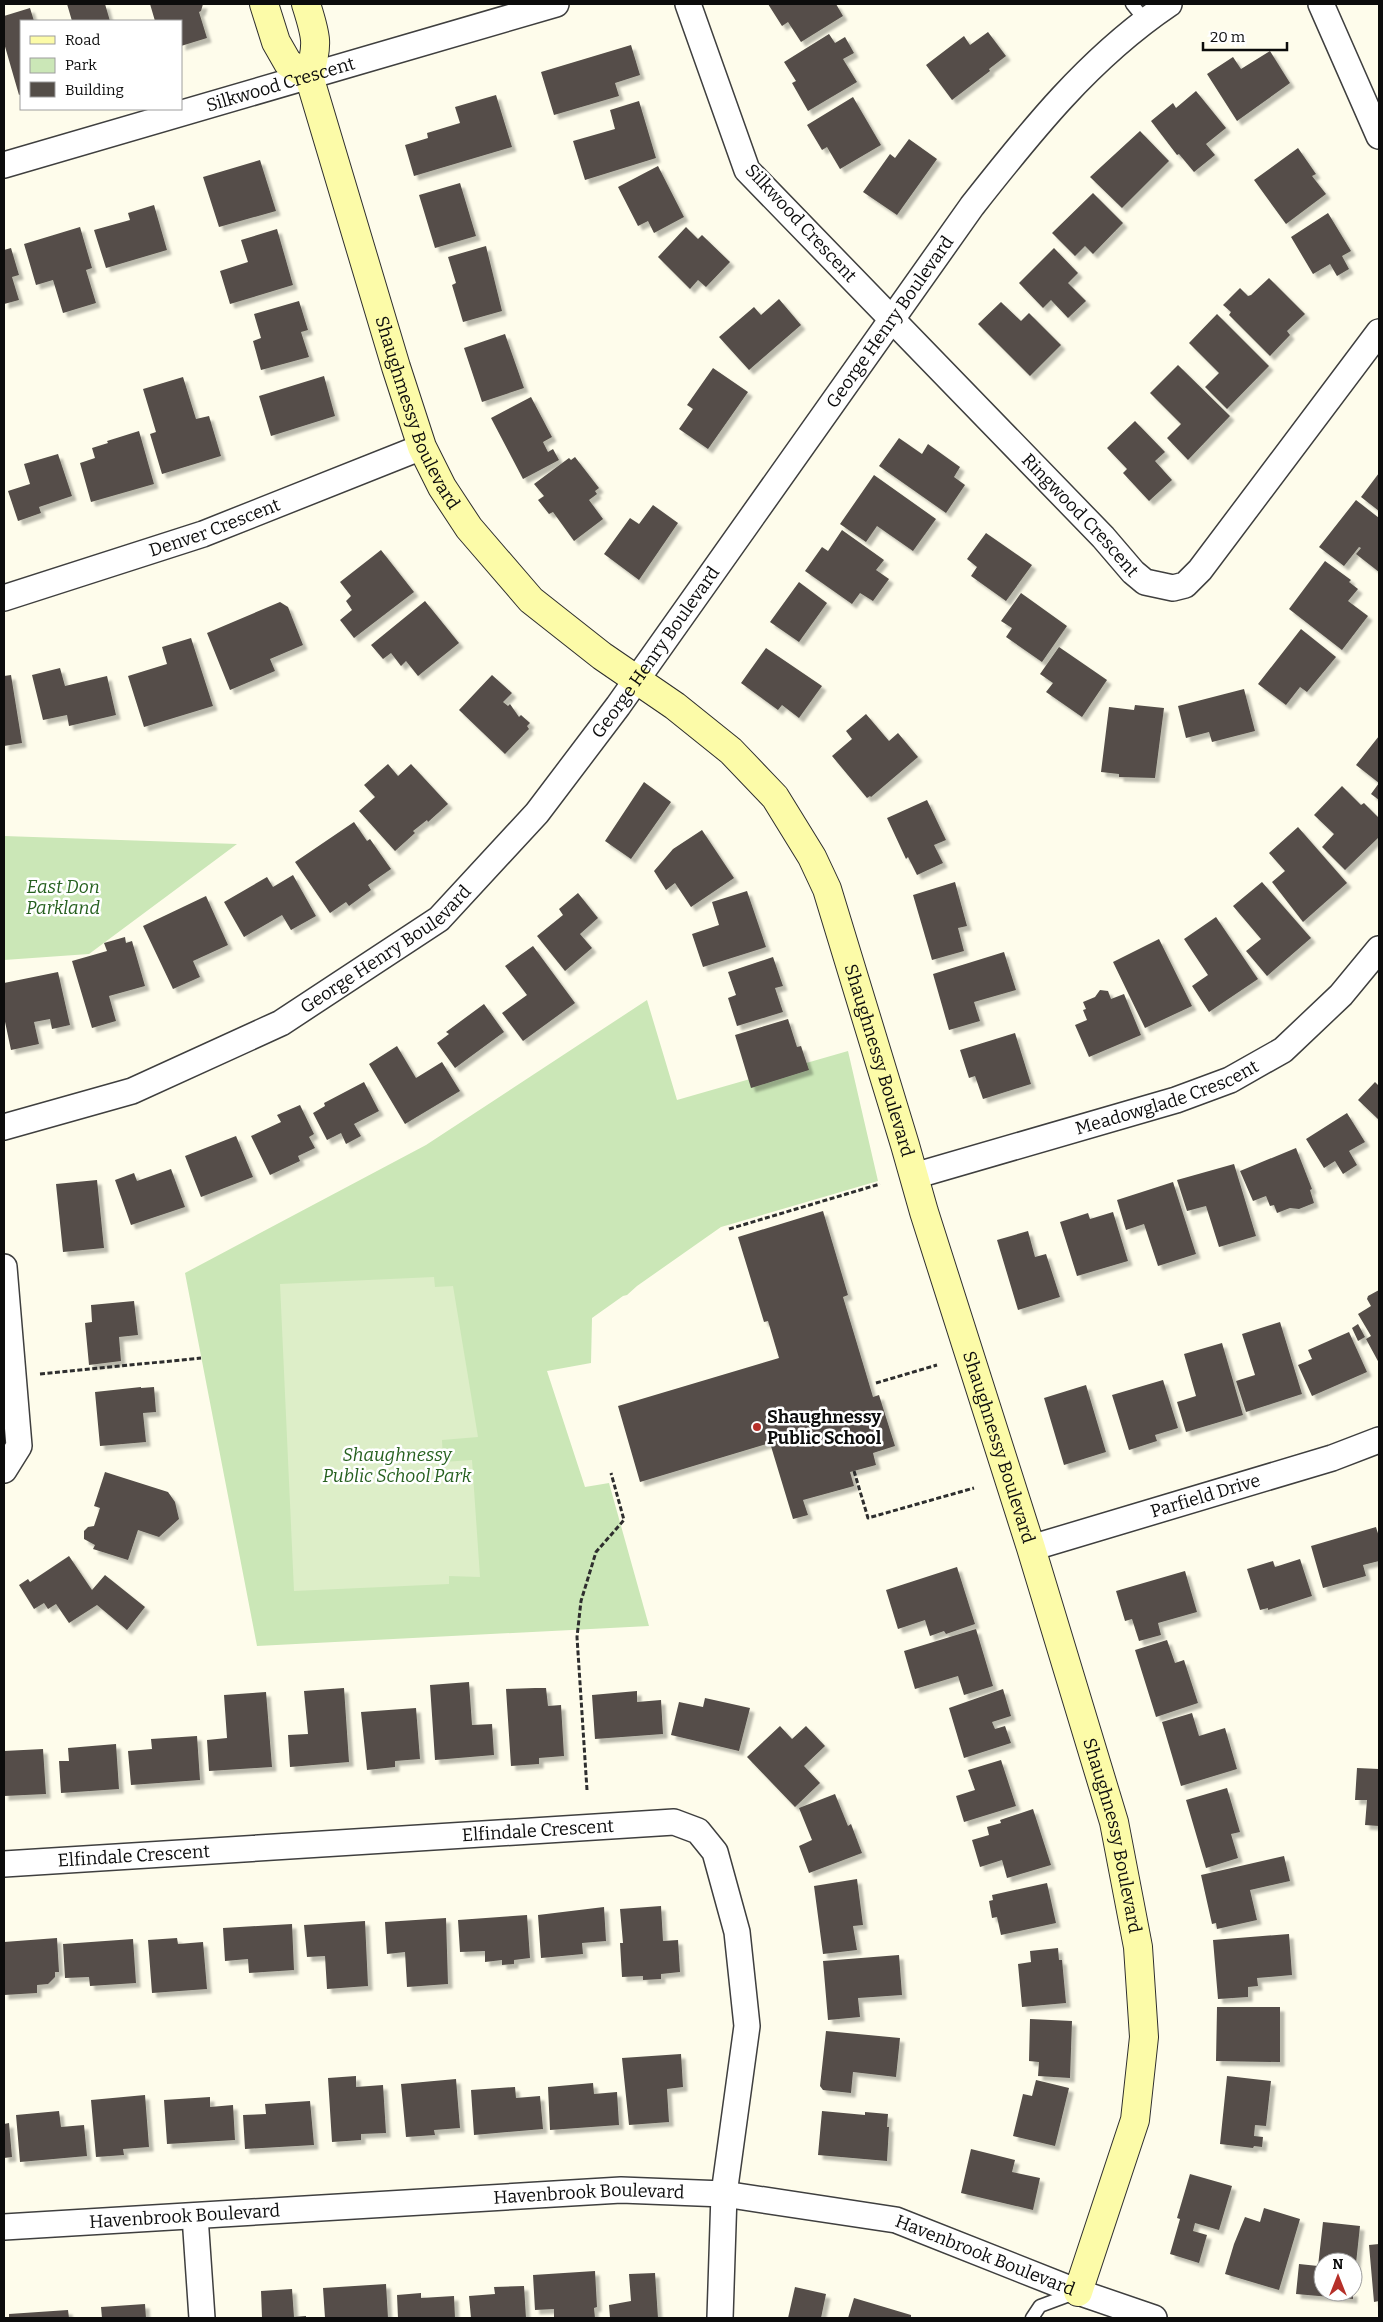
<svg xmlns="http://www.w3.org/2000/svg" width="1383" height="2322" viewBox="0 0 1383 2322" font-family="Bitter,serif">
	<defs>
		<filter id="shadow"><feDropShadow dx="4.5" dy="4.5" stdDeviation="1" flood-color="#0004"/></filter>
	</defs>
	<rect width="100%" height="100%" fill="#fefceb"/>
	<path fill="#cbe7b7" d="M4 836 237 844 89 954 4 960Z
		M647 1000 677 1100 848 1051 878 1181 721 1227 637 1286 627 1295 623 1296 592 1318 591 1363 547 1371 585 1487 609 1483 649 1626 257 1646 185 1273 426 1145Z"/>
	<path fill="#ddeec8" d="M434 1277 435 1287 453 1286 478 1437 442 1440 443 1462 472 1460 480 1577 449 1576V1584L294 1591 280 1284Z"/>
	<path fill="#544e48" filter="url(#shadow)" d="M67 4H105L110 21H72Z
		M150 4H203L201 11 199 12 207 38 181 46V21H155Z
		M768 4H836L843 16 801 42 788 22 782 26Z
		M30 8 34 21H21V94L19 95 4 43V16Z
		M988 32 1006 56 989 69 990 71 952 100 926 65 964 36 970 45Z
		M829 34 835 43 845 37 854 53 843 59 857 82 808 111 792 83 796 81 784 62Z
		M631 45 640 75 615 83 619 96 554 115 541 72Z
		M1270 51 1290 83 1237 121 1207 74 1233 57 1241 69Z
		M1196 91 1226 128 1206 144 1215 155 1194 172 1179 154 1177 155 1151 121 1173 103 1176 108Z
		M496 95 512 147 414 176 405 145 428 138 427 133 460 123 455 107Z
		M853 97 881 145 840 169 827 147 822 150 807 125Z
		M639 101 656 158 585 180 573 141 615 129 610 110Z
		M1140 131 1169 161 1122 208 1090 177Z
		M909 139 937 159 897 215 863 192 890 154 895 158Z
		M1298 148 1316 174 1312 176 1326 194 1286 224 1254 180Z
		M260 160 276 211 219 227 203 177Z
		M658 166 684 217 654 233 648 221 638 226 618 187Z
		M460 183 476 236 435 248 419 195Z
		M1093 193 1123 223 1093 254 1085 246 1075 256 1052 233Z
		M154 205 167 250 106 268 94 230 130 220 128 213Z
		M1328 213 1351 251 1342 256 1349 269 1337 276 1330 264 1313 274 1291 237Z
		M80 227 92 268 86 270 96 303 63 313 53 280 36 285 24 244Z
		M686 227 698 239 702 235 730 262 706 287 698 280 690 289 658 257Z
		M277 229 293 285 230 304 220 271 248 262 241 240Z
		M486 246 502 311 463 322 452 285 456 283 448 257Z
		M11 248 19 275 12 277 19 300 4 304V250Z
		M1054 248 1078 273 1068 283 1086 301 1068 318 1051 300 1043 308 1019 283Z
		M1269 278 1305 314 1287 331 1290 335 1270 356 1229 315 1231 312 1223 305 1240 288 1248 296 1251 295Z
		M779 299 801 325 749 370 719 337 754 307 761 315Z
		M299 301 308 330 301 332 309 357 261 370 253 341 261 338 254 314Z
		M1001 302 1021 321 1029 313 1061 345 1030 376 978 324Z
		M1217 314 1269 366 1227 409 1205 387 1219 373 1189 343Z
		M505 334 524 388 482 402 464 348Z
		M1178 365 1230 416 1188 460 1167 438 1181 424 1150 393Z
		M713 368 748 392 708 449 679 429 693 409 687 405Z
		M324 376 335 416 271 436 259 396Z
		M183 377 196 419 209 416 221 456 162 474 150 434 156 432 143 389Z
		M531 397 552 437 543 442 548 452 553 449 559 460 523 479 491 418Z
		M1135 421 1165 452 1155 461 1172 480 1149 501 1123 473 1127 469 1107 448Z
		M139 431 154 484 91 502 80 463 95 458 92 448 108 443 107 441Z
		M899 438 922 454 928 444 960 467 954 477 965 485 946 513 879 466Z
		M58 454 72 496 39 507 41 513 18 521 8 491 30 484 24 464Z
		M575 457 599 488 595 491 597 494 589 500 603 519 574 541 553 512 549 514 538 500 544 496 534 484 569 458 571 460Z
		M1379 473V511L1361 497Z
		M874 475 936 519 913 551 877 526 866 542 840 524Z
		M1356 500 1379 518V572L1356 554 1361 548 1359 547 1344 566 1319 547Z
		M653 505 678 523 639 580 604 554 630 518 639 524Z
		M842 530 884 560 876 570 889 579 873 601 860 593 852 604 805 571 822 547 828 551Z
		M986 533 1032 565 1006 601 971 576 977 567 967 559Z
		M381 550 414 592 354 638 340 620 352 610 346 601 351 596 340 582Z
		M1325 561 1351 580 1349 582 1358 589 1348 601 1368 616 1342 650 1289 609Z
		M799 582 827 603 799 642 770 622Z
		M1021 593 1067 626 1042 662 1006 637 1012 628 1001 621Z
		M425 601 459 643 418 676 406 661 401 666 391 653 383 659 371 645Z
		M280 602 288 607 303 645 270 659 275 671 230 690 207 633Z
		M1301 629 1336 657 1307 692 1300 687 1286 705 1258 684Z
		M191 638 213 706 144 727 128 676 167 664 162 647Z
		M1059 647 1107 680 1082 717 1046 692 1053 683 1040 674Z
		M766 648 822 686 799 718 782 705 778 710 741 683Z
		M60 668 65 686 107 676 116 715 69 726 67 715 43 720 32 675Z
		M11 675 22 743 4 746V676Z
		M492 675 512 693 503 702 508 706 510 704 519 717 521 715 530 723 527 726 529 729 505 754 459 710Z
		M1244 689 1255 731 1212 742 1209 732 1186 738 1178 706Z
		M1135 705 1164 708 1155 778 1119 777V774L1101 772 1109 707 1134 710Z
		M866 714 889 741 898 733 918 757 871 797 870 796 867 798 832 756 852 739 846 731Z
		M1379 736V800L1371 794 1379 783 1356 765Z
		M388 764 398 776 411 764 448 804 428 822 427 820 413 831 415 833 395 851 359 811 375 797 364 785Z
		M644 782 671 802 631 859 605 841Z
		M1342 786 1361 805 1364 803 1379 818V837L1345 870 1322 847 1334 834 1314 815Z
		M927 800 946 840 934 845 943 863 917 875 908 857 906 859 887 818Z
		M354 822 367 841 370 839 391 869 368 885 371 890 349 906 346 902 330 913 295 862Z
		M1298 827 1347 883 1303 922 1272 882 1285 871 1269 853Z
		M702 830 734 878 691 907 675 883 666 890 654 871 673 849Z
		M293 875 316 916 291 930 282 915 244 937 224 902 267 877 273 887Z
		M955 882 967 926 958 928 964 951 932 960 913 895Z
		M1262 882 1311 938 1267 976 1246 951 1261 939 1233 906Z
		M747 891 766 947 703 967 692 934 719 925 712 902Z
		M578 893 598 918 580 934 592 948 565 971 537 936 563 915 559 909Z
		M206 896 228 945 193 961 200 977 173 989 143 926Z
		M1216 917 1258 979 1209 1012 1192 986 1208 975 1184 939Z
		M125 937 126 943 132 941 145 986 109 996 116 1021 92 1028 72 961 107 951 104 943Z
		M1159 939 1192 1006 1145 1028 1113 962Z
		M533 946 575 1003 523 1041 502 1013 527 995 505 966Z
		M1004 952 1016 990 974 1002 980 1021 949 1030 933 974Z
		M773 957 783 986 775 988 783 1012 737 1026 728 998 736 995 728 972Z
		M58 972 70 1025 52 1029 50 1019 34 1022 39 1044 11 1050 4 1017V983Z
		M1100 990 1108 991 1111 999 1124 994 1141 1035 1089 1057 1075 1025 1087 1020 1083 1010 1086 1009 1083 1002 1095 997Z
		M484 1004 504 1032 455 1068 437 1043 449 1034 446 1032Z
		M788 1019 797 1047 801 1046 809 1070 751 1088 735 1035Z
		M1015 1033 1031 1084 983 1099 975 1076 969 1078 960 1050Z
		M397 1046 416 1078 442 1062 460 1091 405 1124 369 1064Z
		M364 1082 379 1111 354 1124 361 1136 346 1144 341 1133 327 1140 313 1113 325 1106 324 1103Z
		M1375 1082 1379 1086V1120L1358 1100Z
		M300 1105 314 1134 309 1137 315 1148 298 1156 300 1161 270 1175 251 1136 281 1122 277 1115Z
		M1347 1113 1365 1142 1349 1151 1357 1165 1343 1174 1335 1161 1324 1168 1306 1139Z
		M236 1136 253 1177 201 1197 185 1156Z
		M1296 1148 1312 1189 1310 1190 1314 1203 1299 1209 1290 1208 1277 1213 1274 1205 1270 1206 1266 1196 1253 1201 1240 1171Z
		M1234 1164 1256 1236 1219 1247 1206 1206 1187 1211 1177 1180Z
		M171 1169 185 1207 131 1225 115 1180 134 1173 137 1181Z
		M97 1180 104 1248 63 1252 56 1184Z
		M1173 1182 1196 1254 1158 1266 1144 1224 1126 1230 1117 1200Z
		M823 1211 848 1295 843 1297 873 1397 879 1395 895 1446 873 1453 876 1465 850 1472 854 1486 803 1500 808 1515 793 1519 770 1443 640 1482 618 1406 779 1358 768 1321 764 1322 738 1237Z
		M1113 1212 1128 1261 1077 1276 1060 1222 1088 1213 1090 1219Z
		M1028 1231 1035 1257 1046 1254 1060 1297 1018 1310 997 1240Z
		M1379 1290V1363L1366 1339 1371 1336 1358 1314 1371 1306 1367 1299 1368 1296Z
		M134 1301 138 1335 119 1337 121 1361 89 1365 85 1323 92 1322 91 1305Z
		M1280 1322 1302 1394 1246 1412 1236 1381 1255 1375 1242 1334Z
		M1358 1324 1365 1337 1358 1341 1352 1328Z
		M1349 1332 1367 1372 1312 1396 1298 1365 1312 1359 1308 1350Z
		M1222 1343 1243 1415 1186 1432 1177 1402 1196 1396 1184 1354Z
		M1163 1380 1178 1428 1155 1435 1157 1441 1129 1450 1112 1395Z
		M1086 1385 1106 1452 1064 1465 1044 1398Z
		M141 1387V1388L154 1387 156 1412 143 1413 146 1442 100 1446 95 1392Z
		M105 1472 168 1492 175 1502 179 1519 159 1537 138 1530 128 1560 93 1549 95 1545 84 1539V1531L88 1527 94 1526 100 1508 94 1506Z
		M1376 1527 1379 1537V1561L1363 1565 1366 1576 1323 1588 1311 1546Z
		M69 1556 92 1590 105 1575 145 1607 127 1630 97 1605 69 1623 56 1604 48 1609 44 1603 34 1609 19 1585 28 1579 30 1582Z
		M1300 1559 1312 1596 1268 1610V1608L1260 1610 1247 1569 1273 1561 1275 1567Z
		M957 1567 975 1624 946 1634 944 1631 930 1636 925 1620 898 1629 886 1590Z
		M1185 1571 1197 1612 1158 1623 1161 1635 1139 1641 1132 1619 1125 1621 1116 1591Z
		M976 1629 993 1686 964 1695 958 1676 915 1689 904 1651Z
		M1167 1640 1175 1663 1184 1660 1198 1703 1156 1717 1135 1650Z
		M469 1682 472 1725 492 1724 494 1755 435 1760 430 1685Z
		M344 1688 349 1762 290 1767 288 1735 308 1734 304 1691Z
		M535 1688H546L548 1706 561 1705 564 1756 539 1758V1764L511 1766 506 1689Z
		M1003 1689 1011 1716 992 1722 995 1729 1005 1726 1011 1743 964 1758 949 1708Z
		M637 1691V1702L661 1700 663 1734 595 1739 592 1695Z
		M266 1692 272 1767 209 1771 207 1740 227 1738 224 1695Z
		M705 1698 750 1708 739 1751 671 1735 679 1702 703 1707Z
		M416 1708 420 1759 395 1761V1767L367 1770 361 1712Z
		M1192 1713 1199 1736 1225 1728 1237 1769 1181 1786 1162 1722Z
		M780 1726 792 1739 806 1726 825 1746 804 1766 820 1783 795 1807 747 1757Z
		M197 1736 200 1780 131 1785 128 1751 152 1749 151 1739Z
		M116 1744 119 1789 61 1793 59 1761H69L68 1748Z
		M43 1749 46 1794 4 1796V1751Z
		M1001 1760 1016 1806 964 1822 956 1796 975 1790 968 1770Z
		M1357 1768 1379 1769V1826L1365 1825 1367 1800H1355Z
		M1227 1788 1240 1832 1231 1834 1238 1858 1206 1868 1186 1800Z
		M835 1794 848 1826 851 1824 862 1853 809 1873 799 1846 812 1840 799 1808Z
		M1033 1809 1051 1865 1007 1878 1002 1860 980 1867 972 1840 989 1835 987 1827 1001 1823 1000 1820Z
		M1284 1856 1290 1881 1250 1890 1257 1920 1217 1929 1216 1923 1212 1924 1201 1875Z
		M857 1879 863 1925 853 1926 857 1950 823 1954 814 1886Z
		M1047 1883 1056 1923 1001 1935 997 1917 992 1918 989 1901 993 1900 992 1895Z
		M661 1906 663 1941 678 1940 680 1972 661 1974V1979L643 1980V1976L622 1977 620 1943H623L620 1909Z
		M604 1907 606 1941 582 1943 583 1954 541 1958 538 1915Z
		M527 1915 530 1958 514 1960V1964L502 1965V1960L485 1962V1951L460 1952 458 1920Z
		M446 1918 448 1984 407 1987 405 1952 387 1954 385 1922Z
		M365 1921 368 1986 327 1989 325 1956 307 1957 304 1925Z
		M292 1924 294 1970 249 1973 248 1959 225 1961 223 1928Z
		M1289 1934 1292 1975 1257 1978 1258 1986 1248 1987V1997L1218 1999 1213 1940Z
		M57 1938 59 1972H55V1977L48 1984 37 1985V1993L4 1995V1942Z
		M177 1938 178 1944 203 1942 207 1989 152 1993 148 1940Z
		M133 1939 136 1983 90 1986 89 1977 65 1978 63 1944Z
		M1058 1948 1059 1960H1062L1066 2003 1022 2007 1018 1964 1031 1962 1030 1951Z
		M899 1955 902 1995 858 1998 860 2017 828 2020 823 1961Z
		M1217 2007H1280V2062L1216 2061Z
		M1030 2019 1072 2021 1070 2078 1038 2076 1039 2062 1029 2061Z
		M826 2031 900 2038 896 2077 853 2072 851 2093 823 2090 820 2086Z
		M681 2054 683 2087 667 2089 669 2122 629 2125 622 2058Z
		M356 2076V2087L383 2085 386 2133 361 2134V2140L332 2142 328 2078Z
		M1227 2076 1271 2081 1266 2126 1255 2125 1254 2136 1263 2137 1262 2147 1254 2146 1253 2148 1220 2144Z
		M456 2079 460 2128 434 2130 435 2135 406 2137 401 2084Z
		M1036 2080 1069 2088 1055 2146 1013 2136 1023 2094 1032 2096Z
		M593 2083 594 2094 617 2092 619 2125 550 2130 548 2087Z
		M515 2087 516 2098 540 2096 543 2129 474 2135 471 2090Z
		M145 2095 149 2147 123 2149 124 2155 96 2157 91 2100Z
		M210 2097V2107L233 2105 235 2140 167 2144 164 2100Z
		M310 2101 314 2145 245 2149 243 2115 266 2114 265 2104Z
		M59 2111 61 2127 84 2125 87 2156 20 2162 16 2115Z
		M822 2111 865 2115V2112L888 2114 887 2127H889L887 2161 818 2155Z
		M9 2123 12 2157 4 2158V2124Z
		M971 2149 1015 2160 1012 2172 1040 2178 1033 2210 961 2193Z
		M1190 2174 1232 2186 1219 2230 1195 2223 1193 2231 1207 2235 1199 2263 1170 2254 1180 2219 1177 2218Z
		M1264 2208 1300 2219 1279 2290 1225 2274 1234 2244 1245 2217 1260 2222Z
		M1323 2222 1360 2226 1354 2282 1353 2262H1323V2292H1353V2299L1296 2294 1299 2264 1318 2266Z
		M1379 2244V2301L1374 2302 1369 2245Z
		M595 2271 597 2307 594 2308 595 2318H554V2309L535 2310 533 2275Z
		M655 2273 658 2318H610L609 2305 631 2301 629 2274Z
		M386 2284 388 2318H325L323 2288Z
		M524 2286 526 2318H471L469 2296 495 2294 494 2287Z
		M795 2287 826 2294 821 2318H788Z
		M292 2289 294 2317 306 2316V2318H262L261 2291Z
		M421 2293V2298L454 2296 455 2318H398L397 2295Z
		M854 2298 911 2315V2318H848Z
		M145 2304 146 2318H102L101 2307Z
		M68 2310 69 2318H9V2314Z"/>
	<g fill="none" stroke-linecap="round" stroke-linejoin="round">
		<defs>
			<path id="lane" d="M1132 4 1145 20
				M1032 2318 1040 2306 1075 2293"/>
			<g id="street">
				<path id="s1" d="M688 4 747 170 1103 537 1133 572 1145 582 1173 588 1185 585 1200 570 1379 332"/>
				<path d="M1321 4 1379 136"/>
				<path id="s2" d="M4 165 556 4"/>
				<path id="s3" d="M4 598 203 534 422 447"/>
				<path id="s4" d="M4 1127 132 1091 281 1023 439 919 537 813 618 706 972 206C1031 131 1089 58 1169 4"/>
				<path id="s5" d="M914 1176 1176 1100 1230 1080 1283 1050 1341 995 1379 949"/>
				<path d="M4 1267 19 1446 4 1470"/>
				<path id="s6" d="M1031 1548 1332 1458 1379 1440"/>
				<path id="s7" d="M4 1864 674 1822 698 1831 715 1852 737 1932 747 2026 724 2194 720 2318"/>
				<path d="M195 2216 202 2318"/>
				<path id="s8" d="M4 2227 621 2190 724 2194 896 2220 1078 2292 1154 2318"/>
			</g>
			<g id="secondary">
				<path d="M264 4 276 42 288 63 309 76"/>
				<path d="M306 4C316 36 319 43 309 76"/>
				<path id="s9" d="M309 76 396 367 422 447 442 487 469 528 531 600 602 656 675 706 731 751 775 797 812 857 827 889 905 1145 924 1212 1031 1548 1114 1822 1138 1947 1144 2037 1135 2120 1078 2292"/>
			</g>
		</defs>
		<use href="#lane" stroke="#3f3f3f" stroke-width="15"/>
		<use href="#street" stroke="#3f3f3f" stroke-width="28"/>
		<use href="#secondary" stroke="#2e2e2e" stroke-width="30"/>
		<path stroke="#2e2e2e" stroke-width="3" stroke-dasharray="5 2.5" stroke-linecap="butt" d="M729 1229 880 1184
			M40 1374 201 1358
			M876 1383 937 1365
			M854 1471 868 1518 974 1488
			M587 1790 577 1637 581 1601 596 1552 624 1520 611 1473"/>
		<use href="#lane" stroke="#fff" stroke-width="12"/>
		<use href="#street" stroke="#fff" stroke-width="25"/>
		<use href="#secondary" stroke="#fcfba8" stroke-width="28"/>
	</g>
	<circle fill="#b63029" stroke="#fff" stroke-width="2" cx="757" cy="1427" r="5"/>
	<g text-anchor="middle" stroke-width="5" stroke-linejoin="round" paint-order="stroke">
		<g font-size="18" fill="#0c0c0c" stroke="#fff">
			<text dy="6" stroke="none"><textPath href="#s2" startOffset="288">Silkwood Crescent</textPath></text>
			<text transform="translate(801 223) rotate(47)" y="6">Silkwood Crescent</text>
			<text dy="6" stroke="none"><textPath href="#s4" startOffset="1235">George Henry Boulevard</textPath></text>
			<text dy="6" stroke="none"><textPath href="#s9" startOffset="354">Shaughmessy Boulevard</textPath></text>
			<text dy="6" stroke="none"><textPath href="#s1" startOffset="656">Ringwood Crescent</textPath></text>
			<text dy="6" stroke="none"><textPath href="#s3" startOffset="222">Denver Crescent</textPath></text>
			<text dy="6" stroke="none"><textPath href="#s4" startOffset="830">George Henry Boulevard</textPath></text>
			<text dy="6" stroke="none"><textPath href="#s4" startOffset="425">George Henry Boulevard</textPath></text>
			<text dy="6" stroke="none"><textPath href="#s9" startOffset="1176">Shaughnessy Boulevard</textPath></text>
			<text dy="6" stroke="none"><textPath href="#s5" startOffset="265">Meadowglade Crescent</textPath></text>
			<text dy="6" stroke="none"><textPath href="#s9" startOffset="1581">Shaughnessy Boulevard</textPath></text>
			<text dy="6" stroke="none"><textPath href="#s6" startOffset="182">Parfield Drive</textPath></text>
			<text dy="6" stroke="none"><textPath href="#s7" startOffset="535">Elfindale Crescent</textPath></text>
			<text dy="6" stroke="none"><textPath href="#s9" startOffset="1986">Shaughnessy Boulevard</textPath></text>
			<text dy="6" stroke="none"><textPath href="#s7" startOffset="130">Elfindale Crescent</textPath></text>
			<text dy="6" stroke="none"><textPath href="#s8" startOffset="586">Havenbrook Boulevard</textPath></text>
			<text dy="6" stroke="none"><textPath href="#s8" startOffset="181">Havenbrook Boulevard</textPath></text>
			<text dy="6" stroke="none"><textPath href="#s8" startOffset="991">Havenbrook Boulevard</textPath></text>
		</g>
		<g font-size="18" font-style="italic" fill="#26601f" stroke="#fff">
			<text x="63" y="893">East Don<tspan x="63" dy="21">Parkland</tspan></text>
			<text x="397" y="1461">Shaughnessy<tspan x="397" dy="21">Public School Park</tspan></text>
		</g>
		<g font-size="18" font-weight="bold" fill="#0c0c0c" stroke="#fff" text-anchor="start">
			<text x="767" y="1423">Shaughnessy<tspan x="767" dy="21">Public School</tspan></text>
		</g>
	</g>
	<rect width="1383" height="2322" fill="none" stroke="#0c0c0c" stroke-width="10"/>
	<rect x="20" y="20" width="162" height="90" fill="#ffffff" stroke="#9e9e9e"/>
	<rect x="30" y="36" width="25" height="8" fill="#fcfba8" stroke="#9e9e9e"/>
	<text x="65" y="45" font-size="15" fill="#0c0c0c">Road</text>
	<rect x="30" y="58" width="25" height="15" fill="#cbe7b7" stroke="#9e9e9e"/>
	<text x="65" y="70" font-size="15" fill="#0c0c0c">Park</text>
	<rect x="30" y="82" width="25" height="15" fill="#544e48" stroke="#9e9e9e"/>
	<text x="65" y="95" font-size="15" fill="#0c0c0c">Building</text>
	<g transform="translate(1338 2277)"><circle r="24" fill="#ffffff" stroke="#9e9e9e"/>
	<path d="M0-4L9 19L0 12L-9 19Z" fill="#b63029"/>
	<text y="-8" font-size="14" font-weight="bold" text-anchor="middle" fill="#0c0c0c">N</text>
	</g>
	<path d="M1203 42v8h84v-8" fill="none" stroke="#0c0c0c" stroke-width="2.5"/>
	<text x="1210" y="42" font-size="15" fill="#0c0c0c" stroke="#ffffff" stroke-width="4" paint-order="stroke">20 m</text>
</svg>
